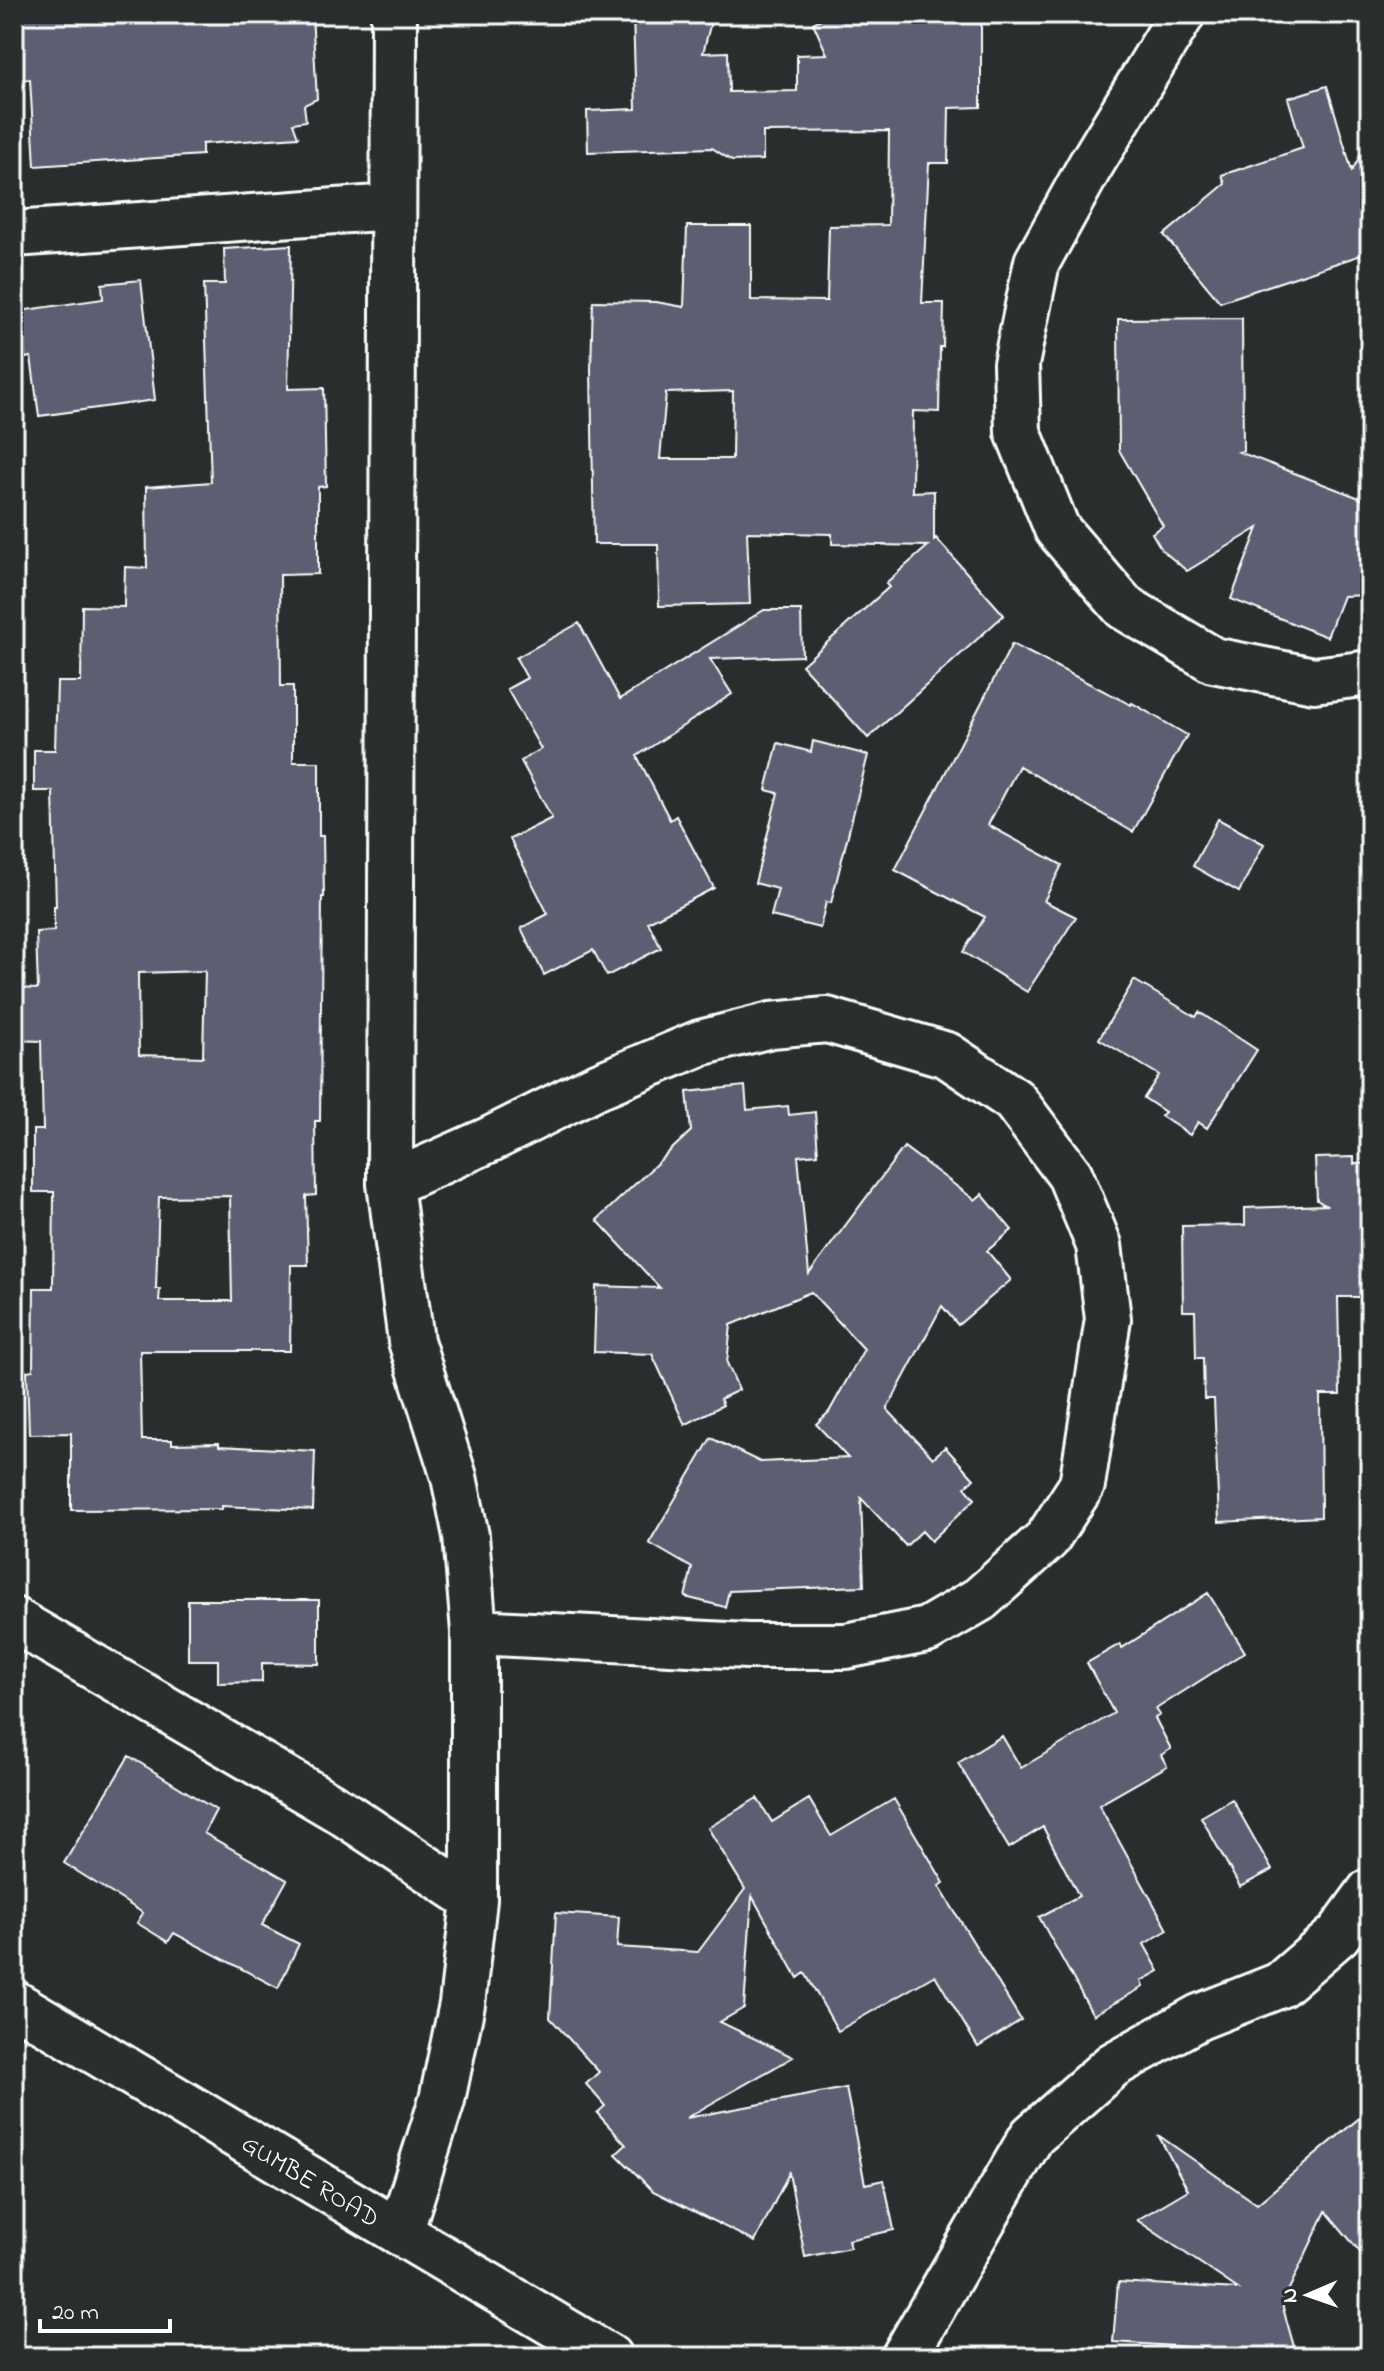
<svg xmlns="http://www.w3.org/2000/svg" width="1384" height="2371" viewBox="0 0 1384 2371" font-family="'Indie Flower',sans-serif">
	<rect width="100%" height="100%" fill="#2a2d2e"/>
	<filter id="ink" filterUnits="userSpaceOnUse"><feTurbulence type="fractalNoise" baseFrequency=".0125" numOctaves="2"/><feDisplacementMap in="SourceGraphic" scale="16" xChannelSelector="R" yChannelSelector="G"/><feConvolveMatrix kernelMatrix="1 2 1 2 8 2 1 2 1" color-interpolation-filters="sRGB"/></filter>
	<g filter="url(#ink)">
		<path fill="#5c5f71" stroke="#fff" stroke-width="2" fill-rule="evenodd" d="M32 14H312L317 99 304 105 306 121 293 123 298 137 202 144V155L35 166 30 79 14 81V16Z
			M633 14H713L703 53 728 52 729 92 797 91V55L827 54 813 23 831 14H981V107L949 108 948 163H929L922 303H944L943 347H940L939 412 913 411 912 492 934 491V540L936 538 1004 615 868 738 802 665 889 587 886 583 928 546 832 544V534L747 532 750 604 659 606 658 544H594L591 369 593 301 656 302 684 307 687 226H751V300L827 301 829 226 888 225 889 131 763 132V160L732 161 712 148 588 152 587 111 636 109ZM733 391 732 459H660L666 393Z
			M1327 86 1352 171 1370 137V252L1220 302 1164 235 1225 184 1222 175 1303 148 1288 98Z
			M291 245 288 389 324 388 326 486 318 487V574L280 575 281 686H293V762H319V836H323L324 897H322L320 1121H315L316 1195 306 1196 308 1265H291L290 1351H140L142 1440H172V1444L219 1443V1446L315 1451 313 1510 222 1506V1509L71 1510V1433L29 1434 27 1371 33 1370 34 1288H53L54 1192H33V1130H43L41 1041 14 1040V988L38 989 36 932 54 931V907H56L53 791H34V750H55L57 682H81L82 606 124 607 125 567 147 568 146 487 211 482 204 284H225L224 249ZM205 971 203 1057 139 1055 138 973ZM230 1196 232 1301H159L160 1289H156L159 1197Z
			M141 280 155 400 39 416 31 357 25 358 19 311 103 299 102 284Z
			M1242 318 1243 451 1239 452 1370 502V595L1343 596 1327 637 1231 599 1258 528 1187 571 1162 550 1152 533 1163 526 1119 450 1118 319Z
			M764 610H801L802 656 710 659 732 694 637 756 670 820 676 816 714 888 648 922 661 948 607 976 593 950 544 975 521 928 548 914 510 839 552 818 521 761 541 749 507 689 527 678 516 658 579 623 620 699Z
			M1012 644 1131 705 1132 703 1187 735 1133 832 1019 766 988 825 1062 865 1044 901 1076 917 1027 992 963 952 985 917 895 870Z
			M813 741 868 755 831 903 826 902 820 928 771 916 778 889 755 883 778 793 766 790 778 743 811 752Z
			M1218 819 1264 844 1239 892 1193 866Z
			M1134 980 1196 1017 1199 1012 1257 1050 1207 1128 1198 1122 1190 1135 1161 1116 1165 1112 1144 1098 1159 1075 1099 1039Z
			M745 1086 747 1110 788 1106 789 1115 815 1112 818 1154 798 1156 809 1274 904 1147 975 1200 982 1194 1012 1230 987 1251 1011 1280 958 1325 942 1306 887 1409 933 1458 945 1447 974 1479 965 1487 975 1499 931 1541 922 1531 906 1546 861 1498 864 1586 729 1591 725 1607 685 1597 692 1568 649 1543 711 1438 760 1462 848 1458 816 1424 829 1412 864 1349 811 1292 731 1325 727 1363 739 1390 720 1399 723 1405 685 1425 652 1354 594 1352 596 1286 660 1288 597 1220 691 1131 687 1092Z
			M1354 1157V1164L1370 1163V1297H1338L1340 1395H1320L1321 1517 1219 1522 1214 1399H1204L1203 1358H1196L1195 1311H1183L1182 1226 1245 1225V1208L1325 1205 1317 1200 1315 1158Z
			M1208 1593 1245 1652 1156 1709 1160 1715 1155 1718 1171 1749 1161 1755 1167 1766 1099 1805 1168 1930 1144 1944 1159 1971 1141 1981 1143 1987 1093 2015 1039 1917 1079 1896 1043 1827 1009 1848 958 1763 1002 1736 1021 1768 1114 1713 1087 1663 1120 1644 1122 1648Z
			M188 1600H319V1664L262 1663V1682L218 1683V1660H188Z
			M129 1756 216 1810 204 1833 287 1880 262 1925 299 1944 278 1988 174 1933 168 1942 137 1923 143 1913 64 1863Z
			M757 1798 772 1822 809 1799 831 1836 894 1799 944 1883 939 1886 1021 2020 978 2047 935 1975 838 2031 805 1973 798 1978 752 1896 744 2008 720 2022 793 2057 686 2118 846 2088 865 2184 884 2180 894 2230 848 2240 850 2248 805 2257 789 2173 755 2242 653 2191 616 2154 626 2145 597 2113 605 2106 586 2084 599 2072 550 2018 556 1913 619 1917 617 1947 698 1952 745 1889 708 1828Z
			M1232 1799 1272 1870 1240 1887 1201 1817Z
			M1370 2109V2264L1326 2211 1282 2304 1296 2354 1113 2342 1118 2282 1238 2289 1137 2220 1188 2190 1158 2135 1257 2204Z"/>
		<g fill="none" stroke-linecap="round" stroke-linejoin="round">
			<defs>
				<path id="minor" d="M394 14 390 1184 411 1341 454 1477 466 1536 474 1632V1900L462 2004 442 2100 400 2233
					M1182 14 1090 166 1037 262 1016 364 1018 432 1057 529 1124 607 1213 660 1314 680 1370 673
					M14 234 392 207
					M390 1184 491 1139 595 1087 700 1043 771 1025 827 1020 947 1055 1014 1100 1070 1175 1099 1245 1108 1319 1082 1485 1047 1539 980 1599 927 1630 846 1646H748L474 1632
					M14 1620 340 1811 474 1900
					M14 2003 609 2357
					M904 2357 1032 2136 1113 2065 1199 2017 1280 1985 1338 1935 1370 1891"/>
			</defs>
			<use href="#minor" stroke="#fff" stroke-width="50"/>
			<use href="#minor" stroke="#2a2d2e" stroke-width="44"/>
		</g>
	</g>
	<g text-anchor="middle" stroke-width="6" stroke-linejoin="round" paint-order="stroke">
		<g font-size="26" fill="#fff" stroke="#2a2d2e">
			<text transform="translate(311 2180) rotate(31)" y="9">GUMBE ROAD</text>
		</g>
	</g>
	<rect width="1384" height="2371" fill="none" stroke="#2a2d2e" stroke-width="48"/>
	<rect x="24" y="24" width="1336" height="2323" fill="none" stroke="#fff" stroke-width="3" filter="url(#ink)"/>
	<g transform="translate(1308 2295) rotate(268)" stroke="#2a2d2e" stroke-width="6" paint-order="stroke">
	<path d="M0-6L14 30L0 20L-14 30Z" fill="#ffffff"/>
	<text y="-12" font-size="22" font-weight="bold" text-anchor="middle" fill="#ffffff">N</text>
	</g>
	<path d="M40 2319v12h130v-12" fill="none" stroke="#ffffff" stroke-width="4"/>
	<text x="52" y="2319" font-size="24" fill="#ffffff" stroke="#2a2d2e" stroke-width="6" paint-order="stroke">20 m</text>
</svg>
